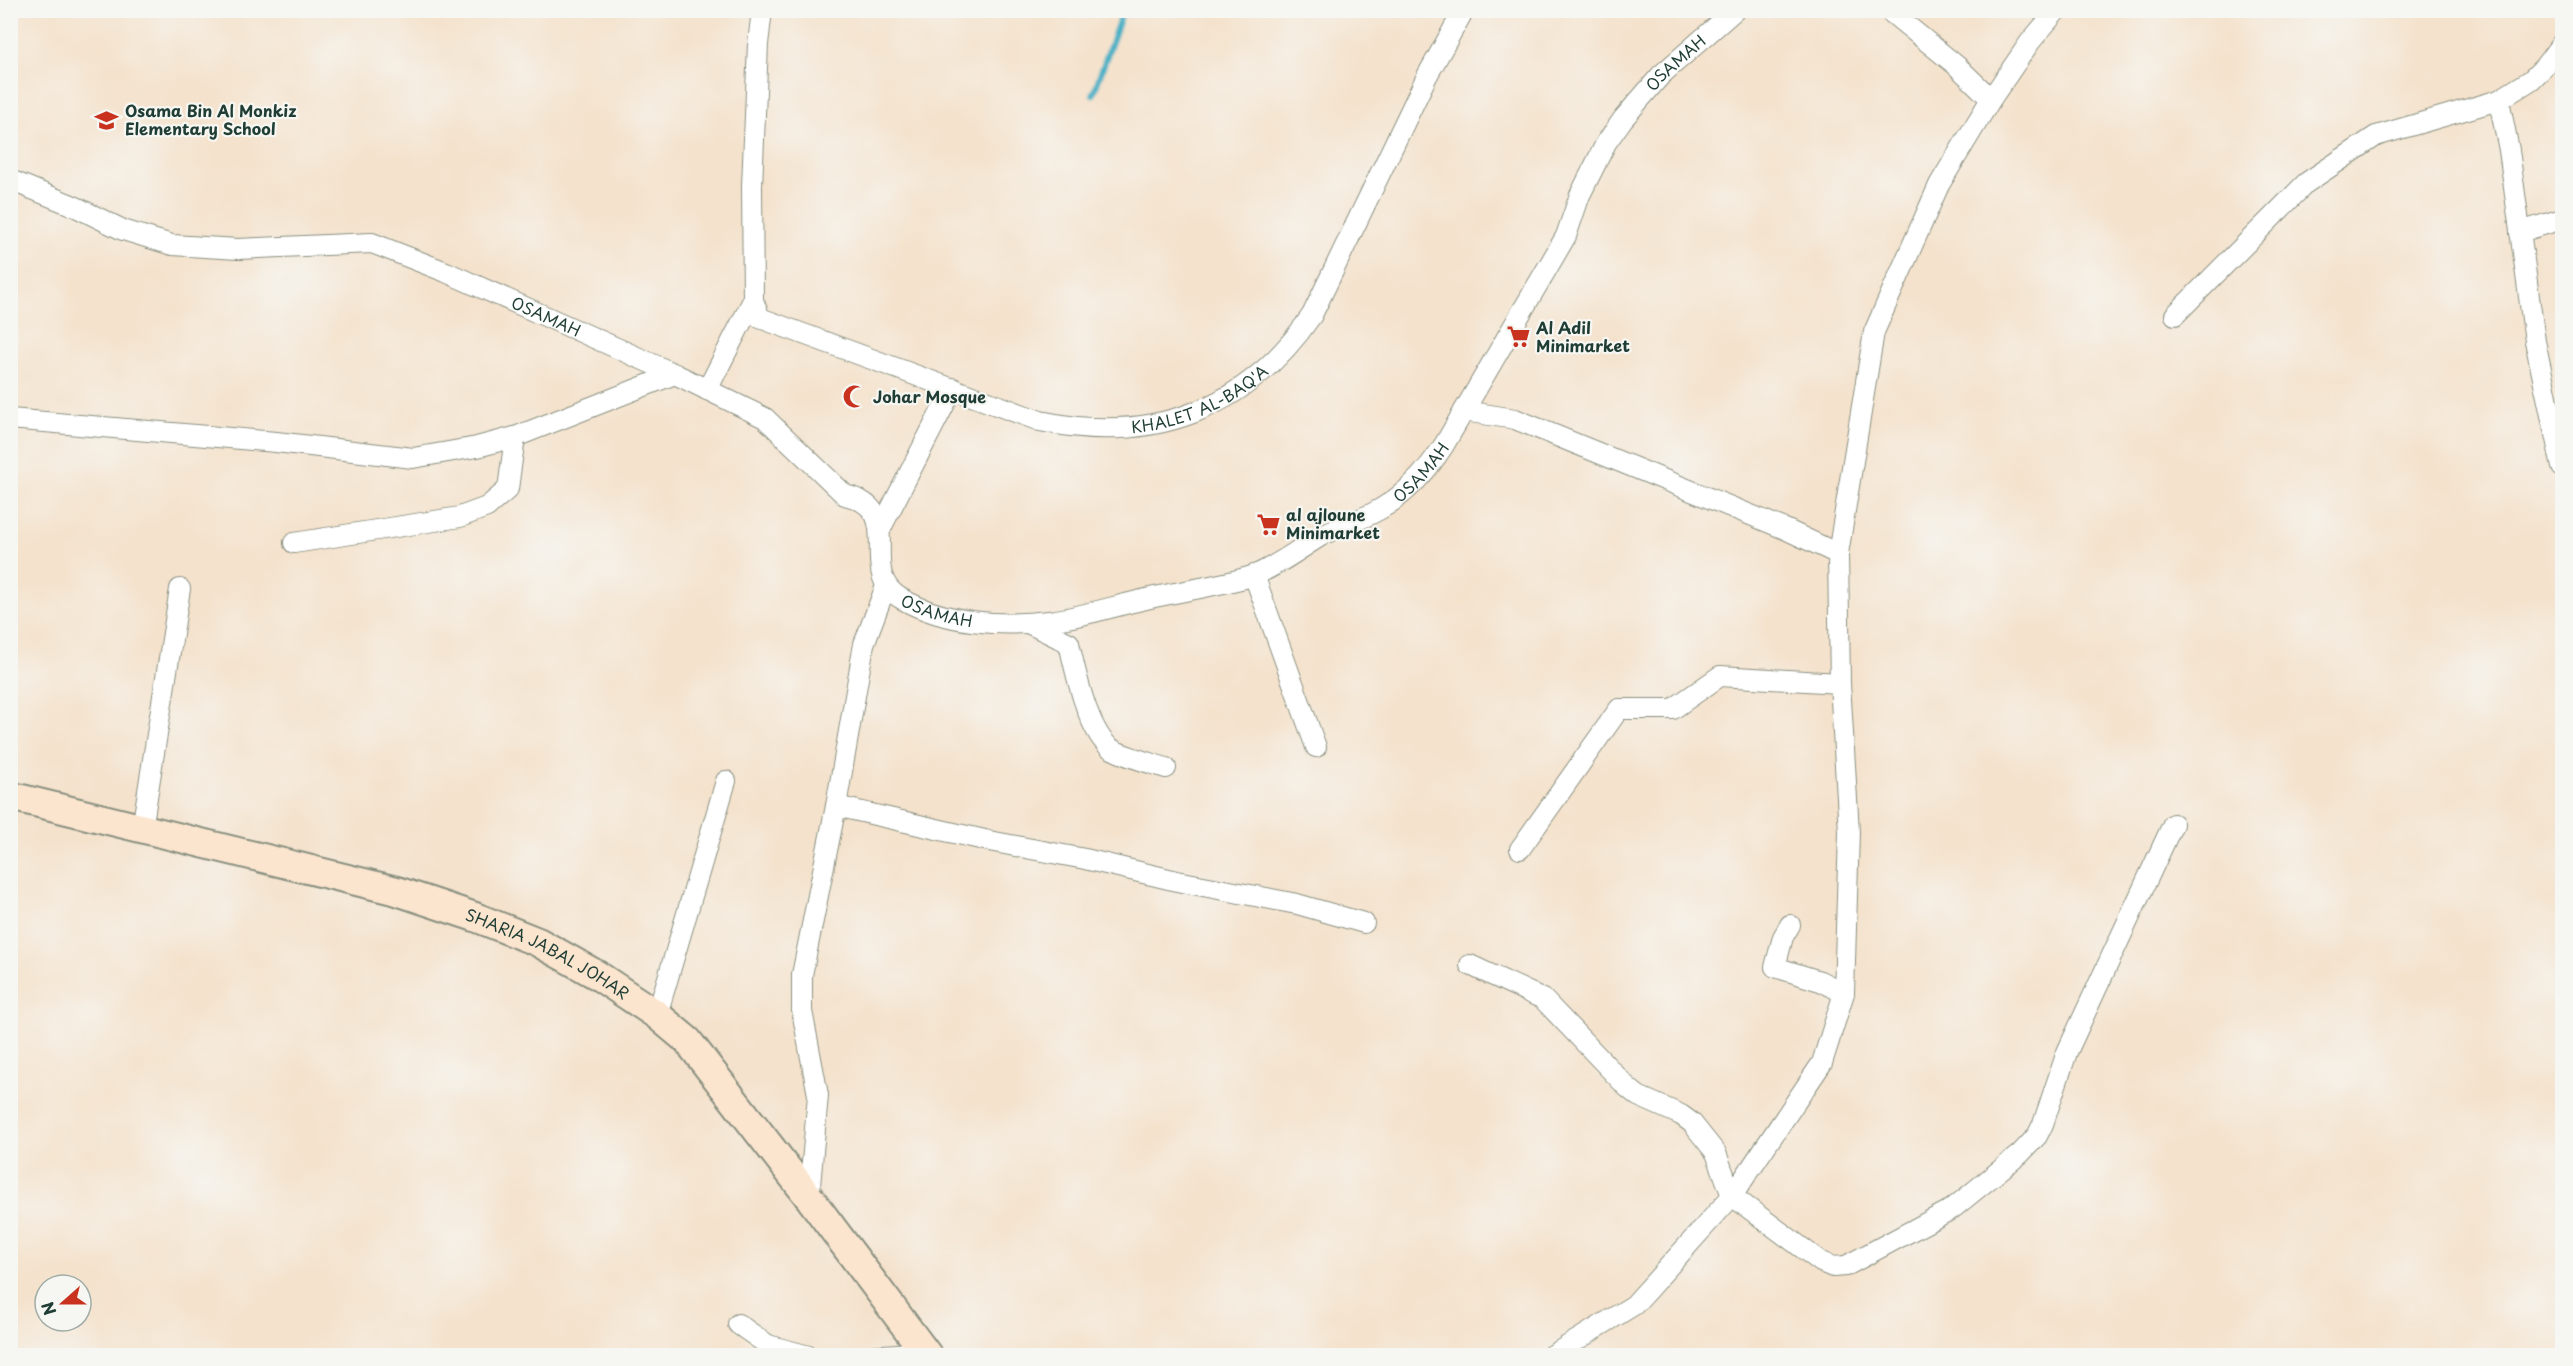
<svg xmlns="http://www.w3.org/2000/svg" width="2573" height="1366" viewBox="0 0 2573 1366" font-family="'Playpen Sans',sans-serif">
	<rect width="100%" height="100%" fill="#f6f6f2"/>
	<filter id="ink" filterUnits="userSpaceOnUse"><feTurbulence type="fractalNoise" baseFrequency=".0167" numOctaves="2"/><feDisplacementMap in="SourceGraphic" scale="12" xChannelSelector="R" yChannelSelector="G"/><feConvolveMatrix kernelMatrix="1 2 1 2 8 2 1 2 1" color-interpolation-filters="sRGB"/></filter>
	<filter id="wash" filterUnits="userSpaceOnUse"><feTurbulence type="fractalNoise" baseFrequency=".008" numOctaves="4" result="noise"/><feDisplacementMap in="SourceGraphic" scale="24" xChannelSelector="R" yChannelSelector="G"/><feGaussianBlur stdDeviation="1.35" result="paint"/><feColorMatrix in="noise" values="0 0 0 0 0 0 0 0 0 0 0 0 0 0 0 0 0 1.4 0 .05"/><feComposite in="paint" operator="in"/></filter>
	<g filter="url(#wash)">
		<rect width="100%" height="100%" fill="#f4e2cc"/>
		<g fill="none" stroke-linecap="round" stroke-linejoin="round">
			<path stroke="#47b0c6" stroke-width="6" d="M1093 95 1123 10"/>
		</g>
	</g>
	<g filter="url(#ink)">
		<g fill="none" stroke-linecap="round" stroke-linejoin="round">
			<defs>
				<g id="street">
					<path d="M1888 10 1957 66 1991 99"/>
					<path d="M2499 100 2509 150 2535 341 2562 467"/>
					<path id="s1" d="M10 180 74 206 123 230 172 245 238 249 372 243 446 272 675 374 765 418 845 495C911 511 853 572 902 599 944 623 1002 627 1049 621 1081 617 1114 606 1146 599 1181 591 1218 586 1252 576 1271 570 1301 548 1319 537 1336 527 1355 522 1373 513 1403 498 1426 473 1444 445L1566 236 1580 195 1606 143 1623 119 1661 75 1735 10"/>
					<path d="M2520 232 2562 219"/>
					<path id="s2" d="M753 300 760 318 1040 421C1152 445 1247 410 1312 315L1427 76 1464 10"/>
					<path d="M2175 315 2306 183 2376 136 2499 100 2531 80 2544 67 2562 43"/>
					<path d="M707 390 753 300 752 186 758 44 762 10"/>
					<path d="M1464 411 1515 419 1785 529 1838 554"/>
					<path d="M10 419 276 442 413 458 477 447 515 437 675 374"/>
					<path d="M880 530 953 388"/>
					<path d="M294 543 460 517 487 507 508 489 515 437"/>
					<path d="M1254 575 1316 747"/>
					<path d="M1028 623 1069 643C1075 670 1087 728 1109 747 1117 754 1154 764 1166 768"/>
					<path d="M836 806 989 841 1085 859 1177 881 1297 904 1364 923"/>
					<path d="M142 829 180 589"/>
					<path d="M1520 849 1619 709H1673L1720 676 1840 683"/>
					<path d="M1790 925 1783 937 1775 967 1820 981 1844 993"/>
					<path d="M1470 965 1543 999 1627 1087 1638 1096 1681 1115 1692 1123 1716 1153 1732 1196 1821 1262 1833 1267 1846 1266 1952 1209 2020 1154 2037 1136 2043 1124 2067 1052 2173 824"/>
					<path d="M657 1015 726 781"/>
					<path d="M809 1197 818 1095 802 1011V975L836 806 864 644 886 586"/>
					<path d="M738 1324 768 1345 809 1356"/>
					<path d="M870 1356 925 1352"/>
					<path d="M1551 1356 1634 1305 1732 1196 1822 1063 1844 993 1849 832 1840 683 1838 554 1874 332 1939 185 1991 99 2030 42 2057 10"/>
				</g>
				<g id="secondary">
					<path id="s3" d="M10 796 397 891 475 917 538 942 597 975 657 1015 688 1041 809 1197 928 1356"/>
				</g>
			</defs>
			<use href="#street" stroke="#8a9080" stroke-width="22"/>
			<use href="#secondary" stroke="#8a9080" stroke-width="32"/>
			<use href="#street" stroke="#fff" stroke-width="20"/>
			<use href="#secondary" stroke="#fbe5cf" stroke-width="28"/>
		</g>
	</g>
	<defs>
		<symbol id="school-bare" viewBox="-9 -9 18 18"><path d="M0-5L7-2L0 1L-7-2ZM-4 1L0 2.5L4 1V4Q0 6-4 4Z" fill="#c8321e" stroke="#f6f6f2" stroke-width="2.5" paint-order="stroke"/></symbol>
		<symbol id="supermarket-bare" viewBox="-9 -9 18 18"><path d="M-6-5.5h2.5l.6 2H6L4.5 2H-2.5L-4.4-4H-6ZM-1.5 3.2a1.3 1.3 0 1 0 .1 0ZM3 3.2a1.3 1.3 0 1 0 .1 0Z" fill="#c8321e" stroke="#f6f6f2" stroke-width="2.5" paint-order="stroke"/></symbol>
		<symbol id="mosque-bare" viewBox="-9 -9 18 18"><path d="M3.5-4.9A6 6 0 1 0 3.5 4.9A5 5 0 1 1 3.5-4.9Z" fill="#c8321e" stroke="#f6f6f2" stroke-width="2.5" paint-order="stroke"/></symbol>
	</defs>
	<g fill-rule="evenodd">
		<use href="#school-bare" x="90" y="104" width="33" height="33"/>
		<use href="#supermarket-bare" x="1502" y="320" width="33" height="33"/>
		<use href="#mosque-bare" x="838" y="380" width="33" height="33"/>
		<use href="#supermarket-bare" x="1252" y="508" width="33" height="33"/>
	</g>
	<g text-anchor="middle" stroke-width="4.5" stroke-linejoin="round" paint-order="stroke">
		<g font-size="16" fill="#1f3d34" stroke="#f6f6f2">
			<text dy="6" stroke="none"><textPath href="#s1" startOffset="2092">OSAMAH</textPath></text>
			<text dy="6" stroke="none"><textPath href="#s1" startOffset="564">OSAMAH</textPath></text>
			<text dy="6" stroke="none"><textPath href="#s2" startOffset="484">KHALET AL-BAQ'A</textPath></text>
			<text dy="6" stroke="none"><textPath href="#s1" startOffset="1606">OSAMAH</textPath></text>
			<text dy="6" stroke="none"><textPath href="#s1" startOffset="1084">OSAMAH</textPath></text>
			<text dy="6" stroke="none"><textPath href="#s3" startOffset="562">SHARIA JABAL JOHAR</textPath></text>
		</g>
		<g font-size="16" font-weight="bold" fill="#1f3d34" stroke="#f6f6f2" text-anchor="start">
			<text x="125" y="117">Osama Bin Al Monkiz<tspan x="125" dy="18">Elementary School</tspan></text>
			<text x="1536" y="334">Al Adil<tspan x="1536" dy="18">Minimarket</tspan></text>
			<text x="873" y="403">Johar Mosque</text>
			<text x="1286" y="521">al ajloune<tspan x="1286" dy="18">Minimarket</tspan></text>
		</g>
	</g>
	<rect width="2573" height="1366" fill="none" stroke="#f6f6f2" stroke-width="36"/>
	<g transform="translate(63 1303) rotate(249)"><circle r="28" fill="#f6f6f2" stroke="#a0aca6" stroke-width="1.5"/>
	<path d="M0-4.5L10 22L0 15L-10 22Z" fill="#c8321e"/>
	<text y="-9" font-size="16" font-weight="bold" text-anchor="middle" fill="#1f3d34">N</text>
	</g>
</svg>
